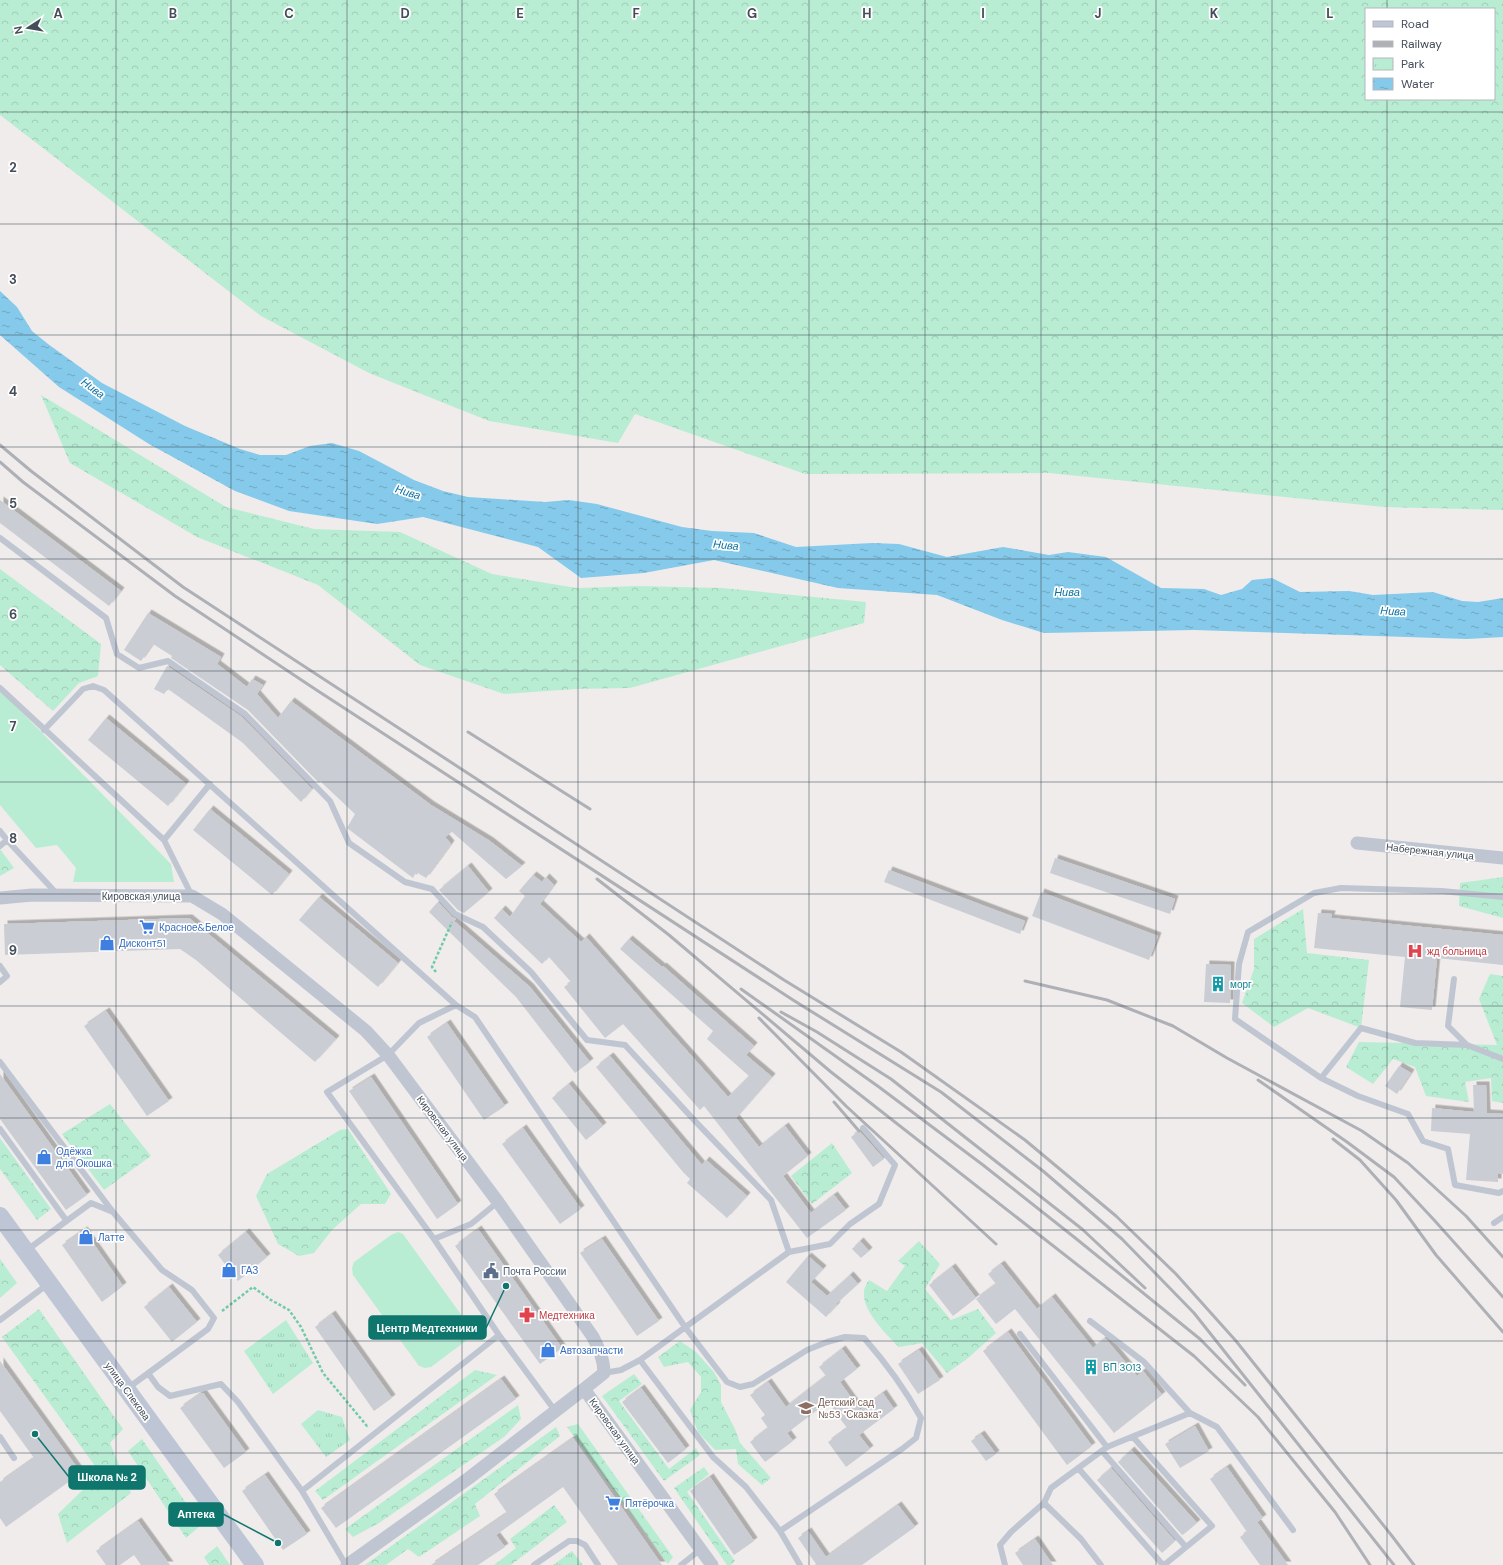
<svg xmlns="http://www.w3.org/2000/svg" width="1503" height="1565" viewBox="0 0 1503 1565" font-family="'DM Sans',sans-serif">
	<defs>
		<pattern id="forest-crowns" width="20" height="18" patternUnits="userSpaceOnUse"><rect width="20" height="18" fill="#b9edd3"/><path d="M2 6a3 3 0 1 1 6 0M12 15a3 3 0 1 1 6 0" fill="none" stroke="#a0cdb7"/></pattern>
		<pattern id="park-tufts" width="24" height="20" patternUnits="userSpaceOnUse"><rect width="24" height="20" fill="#b9edd3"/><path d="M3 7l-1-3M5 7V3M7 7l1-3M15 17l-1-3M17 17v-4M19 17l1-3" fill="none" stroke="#a0cdb7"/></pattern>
		<pattern id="water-ripples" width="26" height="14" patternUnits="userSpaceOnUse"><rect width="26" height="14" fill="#85caea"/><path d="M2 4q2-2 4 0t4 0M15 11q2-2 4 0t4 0" fill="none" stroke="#6ea6c1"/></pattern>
		<filter id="shadow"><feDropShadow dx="3.5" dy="-3.5" stdDeviation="0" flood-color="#0004"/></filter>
	</defs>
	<rect width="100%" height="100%" fill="#efeceb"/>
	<path fill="#b9edd3" d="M0 690 171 864 174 882H73L76 868 57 845 36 848 0 805Z
		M398 1232 403 1234 470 1327 471 1334 467 1340 431 1367 425 1368 419 1366 353 1275 352 1268 354 1262 391 1235Z"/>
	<path fill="url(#forest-crowns)" fill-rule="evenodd" d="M0 0H1503V510L1384 507 1049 473 805 474 635 414 618 443 489 421 369 373 261 316 0 115ZM1366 9H1494V99H1366Z
		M41 395 226 507 314 529 400 532 492 574 577 588 638 586 722 588 866 602 864 623 630 688 576 689 504 694 420 665 318 585 197 537 70 463Z
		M0 569 101 644 98 676 79 683 53 711 0 665Z
		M0 849 14 868 0 876Z
		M1503 877V918L1459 906 1460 883Z
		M1303 909 1307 953 1369 960 1361 1028 1308 1008 1274 1027 1242 1003 1254 969V939Z
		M1490 974 1503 976V1103L1492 1101 1491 1078 1465 1082 1469 1102 1426 1096 1415 1067 1393 1059 1373 1084 1346 1067 1359 1042 1497 1045 1479 999Z
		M110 1104 151 1156 104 1190 62 1134Z
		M348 1129 391 1194 385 1204H361L332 1230 314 1253 299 1256 278 1244 256 1196 267 1174 340 1130Z
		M0 1138 51 1209 37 1220 0 1169Z
		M832 1143 852 1173 812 1204 791 1176Z
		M919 1241 940 1264 925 1289 951 1320 978 1309 996 1333 967 1359 947 1373 922 1343 899 1347C887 1335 862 1311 864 1292 864 1288 867 1283 869 1280L887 1291 905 1266 898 1261Z
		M0 1259 17 1283 0 1298Z
		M39 1309 123 1429 110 1443 131 1493 67 1543 58 1514 100 1473 2 1337Z
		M680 1341 696 1352 714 1372 721 1385V1402L735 1429 740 1443 771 1478 762 1485 738 1464 736 1449 715 1450 698 1432 690 1410 701 1392V1377L688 1362 664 1367 658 1357Z
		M475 1370 497 1375 323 1500 315 1491Z
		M634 1374 642 1384 619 1401 669 1469 696 1448 700 1455 664 1481 602 1396Z
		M518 1405 521 1419 504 1437 379 1523 353 1537 345 1529Z
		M578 1424 673 1557 668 1564 567 1427Z
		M556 1427 560 1436 475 1504 480 1516 419 1557 408 1549 386 1565H365Z
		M142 1439 201 1525 186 1538 128 1451Z
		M704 1467 709 1474 687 1492 735 1561 731 1565H727L674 1488Z
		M554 1505 567 1522 511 1565H494L516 1548 510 1539Z
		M217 1546 230 1565H209L204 1557Z"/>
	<path fill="url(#park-tufts)" d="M286 1320 313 1363 273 1394 244 1351Z
		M318 1410 342 1417 350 1440 326 1457 301 1424Z
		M572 1551 583 1565H553Z"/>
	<path fill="url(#water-ripples)" d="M0 291 17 307 32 331 48 344 102 383 185 426 240 449 260 455H286L310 446 332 443 359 451 414 480 443 491 468 497 545 502 569 500 597 504 682 527 712 531 754 533 796 547 872 543 899 544 947 557 1003 547 1049 555 1068 552 1106 557 1161 588 1204 589 1221 595 1242 589 1252 580 1272 578 1300 592 1349 591 1373 595 1433 592 1462 601 1478 602 1503 598V637L1467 639 1194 630 1044 633 1002 620 937 595 838 588 714 560 644 573 581 578 538 547 423 517 377 524 289 511 235 491 149 444 59 387 0 335Z"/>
	<path fill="#cbcdd4" filter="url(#shadow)" d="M0 500 121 591 109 606 0 523Z
		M148 613 221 657 217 664 247 687 252 679 263 685 257 694 278 718 291 701 431 805 490 841 522 866 506 879 452 832 445 837 451 844 426 878 416 872 413 878 347 828 355 814 320 781 319 783 248 710 171 658 172 656 153 644 141 661 124 650Z
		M167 666 242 717 312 789 301 802 243 743 168 689 164 694 154 689Z
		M106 718 186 784 168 806 88 740Z
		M210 809 289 874 272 895 193 830Z
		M1055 858 1175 899 1170 914 1050 873Z
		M468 866 489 892 464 913 458 910 439 890Z
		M889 870 1025 921 1020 934 884 882Z
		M533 875 542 882 546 877 554 885 540 904 581 942 586 937 728 1097 749 1076 707 1039 713 1031 620 949 629 939 662 967 663 966 754 1046 746 1055 772 1077 736 1118 759 1147 785 1126 808 1156 783 1176 811 1213 834 1195 846 1210 807 1238 704 1106 700 1110 623 1024 605 1038 564 987 571 982 549 957 542 964 494 918 502 909 510 917 525 896 519 891Z
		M1041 892 1158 936 1149 960 1032 916Z
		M319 897 398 963 378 987 299 920Z
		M438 902 452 917 456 919 454 921 530 987 590 1062 575 1073 516 997 429 912Z
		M1318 913 1332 914 1331 918 1503 935V965L1437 958 1432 1010 1400 1007 1405 957 1314 948Z
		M189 918 336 1039 315 1062 196 960 180 949 5 955 4 924Z
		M1206 964 1231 965 1230 1003 1204 1002Z
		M106 1011 169 1101 147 1116 84 1026Z
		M447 1023 505 1106 484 1120 427 1037Z
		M610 1056 702 1165 706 1160 747 1196 727 1218 687 1183 690 1179 683 1172 596 1067Z
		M1399 1066 1411 1073 1397 1094 1385 1086Z
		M0 1074 87 1195 66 1210 0 1119Z
		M371 1077 458 1204 437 1219 349 1091Z
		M569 1084 603 1126 586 1140 552 1098Z
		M1473 1085H1486L1487 1113 1503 1114V1174L1498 1173V1182L1466 1180 1470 1134 1431 1131 1432 1108 1474 1112Z
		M523 1128 581 1209 560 1224 502 1144Z
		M859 1131 884 1159 873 1167 851 1137Z
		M478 1229 562 1348 540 1364 455 1246Z
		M84 1230 123 1286 102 1302 62 1245Z
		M246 1232 267 1257 238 1281 218 1255Z
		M602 1239 659 1321 637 1336 580 1253Z
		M860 1241 869 1251 861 1258 852 1249Z
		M808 1256 823 1269 811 1282 827 1296 850 1275 858 1284 836 1304 837 1305 826 1317 786 1282Z
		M1001 1264 1037 1309 1052 1297 1093 1348 1105 1338 1137 1376 1143 1371 1162 1395 1114 1433 1015 1309 996 1324 976 1299 996 1284 988 1274Z
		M952 1267 976 1298 953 1316 929 1285Z
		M169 1287 197 1322 172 1342 144 1307Z
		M332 1314 392 1398 374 1411 315 1327Z
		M1008 1332 1092 1446 1067 1465 983 1351Z
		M842 1349 857 1369 840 1382 860 1410 883 1393 894 1409 859 1435 870 1449 846 1467 828 1442 847 1428 828 1402 787 1433 793 1441 765 1462 750 1442 768 1428 761 1418 765 1415 750 1395 768 1382 786 1407 826 1376 819 1367Z
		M919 1350 940 1380 918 1394 898 1364Z
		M0 1361 81 1473 6 1527 0 1518V1482L34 1458 0 1411Z
		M501 1379 516 1399 336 1528 321 1508Z
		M641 1388 686 1449 668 1463 622 1402Z
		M203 1393 246 1452 224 1468 180 1408 200 1394Z
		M1195 1426 1209 1451 1180 1468 1165 1444Z
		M981 1434 996 1454 986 1461 971 1441Z
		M573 1438 662 1565H618L563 1487 496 1535 505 1547 478 1565H431L507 1513 494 1494Z
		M1131 1450 1197 1523 1184 1534 1182 1535 1118 1462Z
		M1227 1467 1263 1518 1257 1522 1288 1565H1260L1240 1537 1247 1532 1210 1479Z
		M1111 1468 1175 1541 1162 1553 1097 1480Z
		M265 1475 307 1534 283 1550 242 1491Z
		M710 1477 754 1541 734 1555 690 1491Z
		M898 1505 915 1527 862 1565H815L816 1564 798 1538 808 1531 826 1557Z
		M138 1521 170 1565H141L134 1555 120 1565H106L96 1551Z
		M1035 1539 1053 1565H1023L1015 1553Z"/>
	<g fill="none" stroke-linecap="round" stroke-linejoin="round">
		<path stroke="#71cba9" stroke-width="2.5" stroke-dasharray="3 2" stroke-linecap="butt" d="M436 972 432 967 452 922
			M222 1311 253 1287 271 1300 289 1310 301 1327 323 1373 367 1426 369 1425"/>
		<path stroke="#bfc6d1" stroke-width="6" d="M0 538 106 618 117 654 139 668 168 661 245 714 330 801 349 843 405 882 432 889 455 914 483 927 531 972 587 1040 625 1045 695 1121 771 1200 789 1252
			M0 688 164 840
			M44 730 83 689 93 686 104 690 456 1005 419 1023 388 1055 327 1092 434 1239 499 1335 556 1412
			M0 831 7 840 0 846
			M7 840 58 895
			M192 896 164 840 210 784
			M1503 897 1442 891 1341 888 1314 893 1248 932 1239 964 1235 1019 1321 1078 1361 1028 1415 1043 1467 1045 1503 1059
			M0 966 7 976 0 982
			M1454 979 1448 1026 1467 1045
			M456 1005 475 1017 685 1327 727 1382 740 1387 753 1384 807 1350 827 1342 845 1337 864 1338C886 1363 905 1389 921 1418L916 1438 902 1449 780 1531 746 1487 713 1457 640 1360
			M0 1062 113 1212 91 1203 27 1250
			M1321 1078 1358 1096 1408 1114 1423 1141 1448 1149 1455 1185 1499 1193 1503 1191
			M0 1129 66 1220
			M113 1212 162 1270 192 1290 214 1318 208 1329 128 1388
			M1494 1223 1503 1217
			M434 1239 471 1224 498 1202
			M0 1320 48 1284
			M1090 1321 1144 1362 1190 1413 1107 1447
			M1020 1334 1107 1447 1051 1488 1044 1503
			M148 1373 158 1387 170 1396 221 1384 238 1402 302 1491 346 1565
			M604 1373 621 1370 640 1360 789 1252 830 1244 850 1224 879 1204 895 1165 863 1128
			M1190 1413 1217 1427 1293 1530
			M0 1437 14 1458
			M1133 1437 1212 1526 1164 1565
			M1102 1451 1186 1547
			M1078 1468 1163 1565
			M302 1491 499 1335
			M780 1531 800 1565
			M534 1565 569 1541H577L585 1545 598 1565
			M681 1565 701 1549
			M1005 1565 1000 1545 1011 1532 1044 1503 1081 1539 1101 1565"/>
		<path stroke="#bfc6d1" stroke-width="13" d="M1357 843 1503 858
			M0 898 32 895 192 896 222 914 366 1031 388 1055 498 1202 593 1337C599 1349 604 1360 604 1373L584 1389 712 1565
			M347 1565 469 1478 584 1389"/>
		<path stroke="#bec6d5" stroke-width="18" d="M0 1216 255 1565"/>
		<path stroke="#aeb0b6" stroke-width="3" d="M0 445 31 471 183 587 784 980 901 1052 1025 1140 1116 1216 1176 1274 1236 1341 1392 1536 1414 1565
			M0 462 23 482 175 596 318 691 793 1000 941 1092 1043 1171 1122 1239 1194 1313 1394 1565
			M468 732 590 809
			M597 879 669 935 831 1072 1194 1356 1258 1417 1335 1512 1370 1565
			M1025 981 1107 1000 1173 1026 1227 1058 1362 1131 1408 1163 1466 1216 1503 1257
			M741 989 879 1087 983 1165 1074 1237 1200 1339 1245 1385
			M781 1012 817 1032 891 1079 1082 1229 1145 1288
			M759 1018 846 1106 996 1244
			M1258 1080 1347 1142 1394 1177 1435 1221 1503 1297
			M834 1102 859 1131
			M1333 1139 1360 1160 1396 1200 1436 1255 1503 1332"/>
	</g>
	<path fill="none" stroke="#444d59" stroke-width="1" stroke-opacity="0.55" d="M116 0V1565M231 0V1565M347 0V1565M462 0V1565M578 0V1565M694 0V1565M809 0V1565M925 0V1565M1041 0V1565M1156 0V1565M1272 0V1565M1387 0V9M1387 99V1565M0 112H1503M0 224H1503M0 335H1503M0 447H1503M0 559H1503M0 671H1503M0 782H1503M0 894H1503M0 1006H1503M0 1118H1503M0 1230H1503M0 1341H1503M0 1453H1503"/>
	<defs>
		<symbol id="supermarket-bare" viewBox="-9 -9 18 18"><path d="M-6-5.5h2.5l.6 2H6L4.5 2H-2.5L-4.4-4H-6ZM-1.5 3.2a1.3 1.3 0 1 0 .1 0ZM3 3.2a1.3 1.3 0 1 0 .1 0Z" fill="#3f7fe0" stroke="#fff" stroke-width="2.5" paint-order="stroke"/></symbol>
		<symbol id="shop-bare" viewBox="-9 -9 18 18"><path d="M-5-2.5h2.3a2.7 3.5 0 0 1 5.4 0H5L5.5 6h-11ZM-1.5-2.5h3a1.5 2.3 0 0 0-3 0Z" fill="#3f7fe0" stroke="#fff" stroke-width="2.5" paint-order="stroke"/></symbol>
		<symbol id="hospital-bare" viewBox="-9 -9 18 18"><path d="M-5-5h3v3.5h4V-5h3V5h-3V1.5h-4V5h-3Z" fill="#e0444e" stroke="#fff" stroke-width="2.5" paint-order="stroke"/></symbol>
		<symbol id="building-bare" viewBox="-9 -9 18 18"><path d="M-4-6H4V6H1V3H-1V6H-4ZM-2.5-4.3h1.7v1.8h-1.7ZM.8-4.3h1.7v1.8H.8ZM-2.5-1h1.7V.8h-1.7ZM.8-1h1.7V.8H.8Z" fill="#0f9aa8" stroke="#fff" stroke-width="2.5" paint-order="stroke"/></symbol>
		<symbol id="civic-bare" viewBox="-9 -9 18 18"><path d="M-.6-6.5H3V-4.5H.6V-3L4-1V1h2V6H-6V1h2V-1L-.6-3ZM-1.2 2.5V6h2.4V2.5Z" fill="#5c6f8a" stroke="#fff" stroke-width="2.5" paint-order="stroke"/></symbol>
		<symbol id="pharmacy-bare" viewBox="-9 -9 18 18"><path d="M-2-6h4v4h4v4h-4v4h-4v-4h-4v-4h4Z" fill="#e0444e" stroke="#fff" stroke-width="2.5" paint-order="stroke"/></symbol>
		<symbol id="school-bare" viewBox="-9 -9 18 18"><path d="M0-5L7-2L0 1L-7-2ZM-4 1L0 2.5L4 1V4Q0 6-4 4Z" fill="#8d6e63" stroke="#fff" stroke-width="2.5" paint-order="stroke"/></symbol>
	</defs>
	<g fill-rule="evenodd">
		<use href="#supermarket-bare" x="136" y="916" width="22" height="22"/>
		<use href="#shop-bare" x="96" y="932" width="22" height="22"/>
		<use href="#hospital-bare" x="1404" y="940" width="22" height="22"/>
		<use href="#building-bare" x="1207" y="973" width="22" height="22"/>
		<use href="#shop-bare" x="33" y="1146" width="22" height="22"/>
		<use href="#shop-bare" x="75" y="1226" width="22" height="22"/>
		<use href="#shop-bare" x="218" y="1259" width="22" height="22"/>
		<use href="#civic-bare" x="480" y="1260" width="22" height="22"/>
		<use href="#pharmacy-bare" x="516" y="1304" width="22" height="22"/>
		<use href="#shop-bare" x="537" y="1339" width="22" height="22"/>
		<use href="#building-bare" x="1080" y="1356" width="22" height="22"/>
		<use href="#school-bare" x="795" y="1397" width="22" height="22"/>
		<use href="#supermarket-bare" x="602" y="1492" width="22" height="22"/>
	</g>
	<g text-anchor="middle" stroke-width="3.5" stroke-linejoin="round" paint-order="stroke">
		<g font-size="10" fill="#444d59" stroke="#fff">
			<text transform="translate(1430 851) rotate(6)" y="4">Набережная улица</text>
			<text x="141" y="900">Кировская улица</text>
			<text transform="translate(443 1128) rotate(53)" y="4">Кировская улица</text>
			<text transform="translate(128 1391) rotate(54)" y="4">улица Спекова</text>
			<text transform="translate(615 1431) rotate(54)" y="4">Кировская улица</text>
		</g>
		<g font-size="10" fill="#366cbe" stroke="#fff" text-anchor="start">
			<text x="159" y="931">Красное&amp;Белое</text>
			<text x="119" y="947">Дисконт51</text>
			<text x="56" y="1155">Одёжка<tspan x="56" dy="12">для Окошка</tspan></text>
			<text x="98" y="1241">Латте</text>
			<text x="241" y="1274">ГАЗ</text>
			<text x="560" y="1354">Автозапчасти</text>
			<text x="625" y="1507">Пятёрочка</text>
		</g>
		<g font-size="10" fill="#be3a42" stroke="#fff" text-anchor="start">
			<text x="1427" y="955">жд больница</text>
			<text x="539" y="1319">Медтехника</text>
		</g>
		<g font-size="10" fill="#0d838f" stroke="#fff" text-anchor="start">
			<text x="1230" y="988">морг</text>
			<text x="1103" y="1371">ВП 3013</text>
		</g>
		<g font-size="10" fill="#4e5e75" stroke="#fff" text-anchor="start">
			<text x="503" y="1275">Почта России</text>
		</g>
		<g font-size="10" fill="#785e54" stroke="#fff" text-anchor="start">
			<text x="818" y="1406">Детский сад<tspan x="818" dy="12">№53 "Сказка"</tspan></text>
		</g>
		<g font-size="11" font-style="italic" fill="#0d72a3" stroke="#fff">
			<text transform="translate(93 388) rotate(37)" y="4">Нива</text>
			<text transform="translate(408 492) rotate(17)" y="4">Нива</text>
			<text transform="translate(726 545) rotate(5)" y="4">Нива</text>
			<text x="1067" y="596">Нива</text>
			<text transform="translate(1393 611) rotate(3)" y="4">Нива</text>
		</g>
	</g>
	<g font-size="13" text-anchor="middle" font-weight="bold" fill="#444d59" stroke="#fff" stroke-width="3.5" stroke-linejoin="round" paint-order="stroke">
		<text x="58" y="18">A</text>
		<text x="173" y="18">B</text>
		<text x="289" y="18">C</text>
		<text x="405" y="18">D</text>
		<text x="520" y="18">E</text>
		<text x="636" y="18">F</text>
		<text x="752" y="18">G</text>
		<text x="867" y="18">H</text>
		<text x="983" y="18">I</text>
		<text x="1098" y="18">J</text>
		<text x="1214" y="18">K</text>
		<text x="1330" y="18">L</text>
		<text x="13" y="172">2</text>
		<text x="13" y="284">3</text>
		<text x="13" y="396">4</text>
		<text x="13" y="508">5</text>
		<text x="13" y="619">6</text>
		<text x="13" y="731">7</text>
		<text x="13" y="843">8</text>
		<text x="13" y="955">9</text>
	</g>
	<path fill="none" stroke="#0f766e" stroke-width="1.5" d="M506 1286L486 1328M35 1434L69 1477M278 1543L223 1514"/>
	<g fill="#0f766e" stroke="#fff" stroke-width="1.5">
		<circle cx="506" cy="1286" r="4"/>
		<circle cx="35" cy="1434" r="4"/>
		<circle cx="278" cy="1543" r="4"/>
	</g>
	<g fill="#0f766e" stroke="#0f766e" stroke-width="1.5">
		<rect x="369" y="1316" width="117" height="23" rx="4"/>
		<rect x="69" y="1466" width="76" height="23" rx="4"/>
		<rect x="169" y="1503" width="54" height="23" rx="4"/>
	</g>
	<g font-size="11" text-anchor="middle" font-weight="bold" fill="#fff">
		<text x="427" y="1332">Центр Медтехники</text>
		<text x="107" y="1481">Школа № 2</text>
		<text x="196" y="1518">Аптека</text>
	</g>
	<rect x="1365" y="8" width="130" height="92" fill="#ffffff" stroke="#b4b8bd"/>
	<rect x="1373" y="21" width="20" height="6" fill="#bec6d5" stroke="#b4b8bd"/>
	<text x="1401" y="28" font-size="12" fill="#444d59">Road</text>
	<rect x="1373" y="41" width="20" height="6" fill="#aeb0b6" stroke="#b4b8bd"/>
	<text x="1401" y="48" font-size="12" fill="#444d59">Railway</text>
	<rect x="1373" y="58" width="20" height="12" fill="url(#park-tufts)" stroke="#b4b8bd"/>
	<text x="1401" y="68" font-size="12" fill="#444d59">Park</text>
	<rect x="1373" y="78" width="20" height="12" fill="url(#water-ripples)" stroke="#b4b8bd"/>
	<text x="1401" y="88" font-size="12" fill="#444d59">Water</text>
	<g transform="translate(28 28) rotate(258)" stroke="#ffffff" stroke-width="3" paint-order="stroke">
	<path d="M0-3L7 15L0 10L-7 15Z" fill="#444d59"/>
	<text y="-6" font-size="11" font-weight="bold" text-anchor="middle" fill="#444d59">N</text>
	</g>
</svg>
